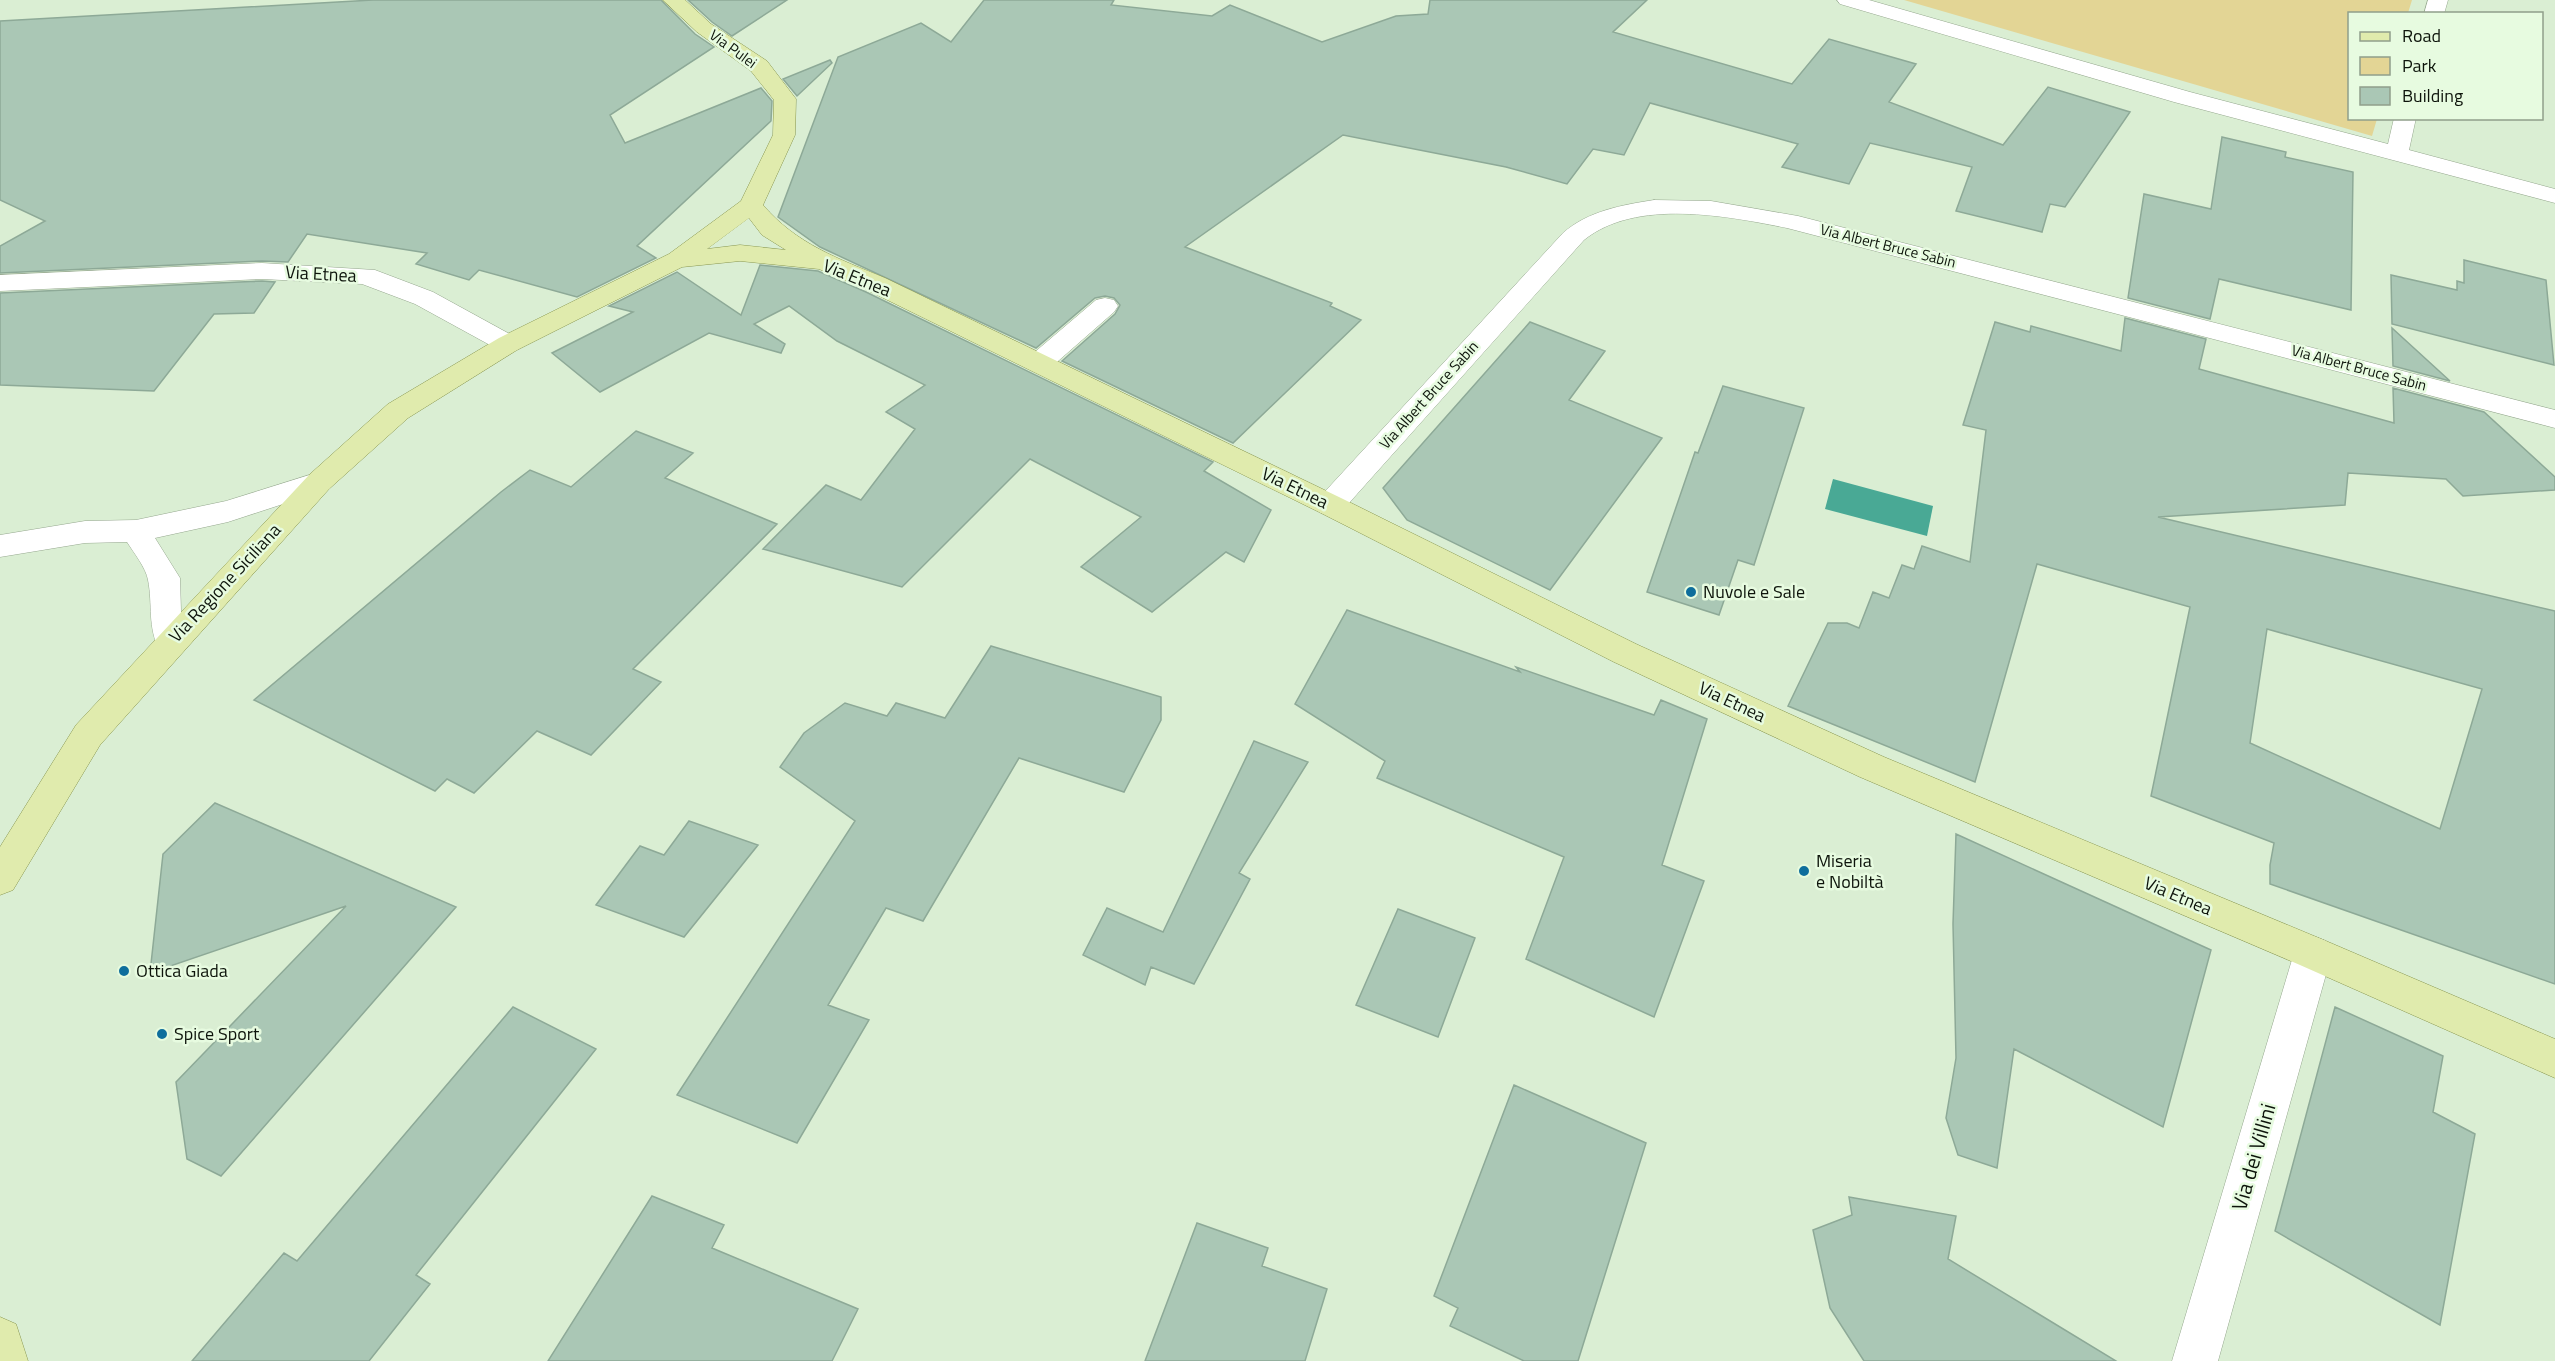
<svg xmlns="http://www.w3.org/2000/svg" width="2555" height="1361" viewBox="0 0 2555 1361" font-family="'Titillium Web',sans-serif">
	<rect width="100%" height="100%" fill="#daeed3"/>
	<path fill="#e3d595" d="M1904 0H2412L2408 13 2350 14V118L2377 119 2372 136Z"/>
	<path fill="#49a995" d="M1833 479 1933 506 1927 536 1825 509Z"/>
	<path fill="#aac7b5" stroke="#8da997" stroke-width="1.5" fill-rule="evenodd" d="M373 0H661L695 34 714 47 610 115 625 143 761 88 772 101 771 121 637 246 656 258 577 297 479 270 469 280 416 264 427 253 307 234 288 262 262 261 0 273V246L45 221 0 200V21Z
		M688 0H787L732 36 712 22Z
		M984 0H1114L1111 5 1212 16 1230 5 1322 42 1396 16 1428 14 1430 0H1647L1613 32 1792 84 1829 39 1916 64 1889 102 2003 145 2048 87 2130 112 2065 207 2050 204 2042 232 1956 211 1972 167 1870 143 1849 184 1782 167 1798 144 1650 103 1624 155 1593 149 1567 184 1506 167 1343 135 1185 247 1332 303 1330 306 1361 320 1233 443 1062 361 1115 314 1120 305 1114 298 1105 296 1095 298 1036 348 820 247 778 217 838 57 921 23 951 42Z
		M830 60 832 63 797 96 783 79Z
		M2222 137 2286 152 2285 157 2353 172 2351 310 2219 279 2210 319 2128 298 2144 194 2211 209Z
		M2464 260 2546 280 2554 365 2392 324 2391 275 2457 290V281L2464 283Z
		M760 265 818 271 866 292 1213 462 1204 471 1271 510 1244 562 1226 552 1152 612 1081 567 1141 517 1030 459 902 587 763 549 826 485 861 500 915 429 886 412 925 385 837 341 789 306 754 324 785 344 781 353 709 333 600 392 552 353 633 312 609 306 677 272 741 315Z
		M262 281 275 282 254 313 214 314 154 391 0 385V293Z
		M2125 318 2206 339 2199 369 2394 423 2393 388 2484 412 2555 477V490L2463 496 2446 479 2348 473 2345 505 2158 517 2555 611V984L2270 884V865L2274 843 2151 796 2190 607 2037 564 1975 782 1788 706 1828 623H1847L1859 628 1873 592 1889 598 1902 565 1914 569 1922 546 1970 562 1986 430 1963 425 1995 322 2030 332 2031 326 2121 351ZM2267 629 2482 689 2440 829 2250 743Z
		M1530 322 1605 351 1569 400 1662 438 1550 590 1407 520 1383 488Z
		M2392 328 2450 381 2393 366Z
		M1723 386 1804 408 1754 565 1738 560 1719 615 1647 592 1695 452 1698 453Z
		M636 431 693 453 665 478 777 524 633 669 661 682 591 755 537 731 474 793 447 779 435 791 254 700 501 492 530 470 571 487Z
		M1347 610 1520 672 1516 667 1654 715 1661 700 1707 719 1662 865 1704 881 1654 1017 1526 959 1564 857 1377 778 1385 761 1295 704Z
		M991 646 1161 697V720L1124 792 1019 758 923 921 886 908 828 1005 869 1020 797 1143 677 1095 855 821 780 767 804 733 845 703 887 716 896 703 945 718Z
		M1254 741 1308 762 1239 873 1250 879 1194 984 1151 967 1145 985 1083 955 1107 908 1163 932Z
		M215 803 456 907 221 1176 187 1159 176 1082 346 906 150 973 163 854Z
		M689 821 758 845 684 937 596 905 640 846 664 855Z
		M1956 834 2211 950 2163 1127 2014 1049 1997 1168 1958 1155 1946 1118 1956 1058 1953 924Z
		M1398 909 1475 938 1438 1037 1356 1005Z
		M513 1007 596 1049 416 1275 430 1284 369 1361H192L284 1253 297 1261Z
		M2335 1007 2443 1056 2433 1112 2475 1134 2440 1325 2275 1231Z
		M1514 1085 1646 1143 1578 1361H1524L1450 1326 1458 1308 1434 1296Z
		M652 1196 724 1225 712 1248 858 1309 832 1361H548Z
		M1849 1197 1956 1216 1948 1259 2116 1361H1864L1830 1308 1813 1230 1852 1215Z
		M1197 1223 1268 1248 1262 1266 1327 1289 1305 1361H1145Z"/>
	<g fill="none" stroke-linecap="round" stroke-linejoin="round">
		<defs>
			<path id="minor" d="M1837 0H1869L2190 92 2388 144 2394 118H2416L2409 150 2555 189V203L2174 102 1840 4Z
				M2428 0H2448L2444 14H2424Z
				M1654 200 1711 201 1798 216 2555 410V428L1787 228C1727 216 1636 198 1584 240L1341 512 1330 516 1319 512 1315 505 1319 498 1563 233C1588 211 1622 205 1654 200Z
				M262 263 375 270 433 292 517 338 521 344 517 350 508 353 499 350 415 304 362 284 262 279 0 291V275Z
				M1105 298 1114 300 1118 306 1114 312 1049 369 1039 372 1029 369 1025 363 1029 357 1096 300Z
				M319 472 329 475 334 482 329 489 228 522 155 538 180 578 181 612 187 642 182 651 171 654 160 651C147 627 153 605 148 580 146 568 134 553 127 542L85 543 0 557V535L85 521 136 520 226 501Z
				M2313 936 2326 941 2332 953 2218 1361H2172L2294 953 2300 941Z"/>
			<path id="major" d="M663 0H685L711 24 767 61 796 99 795 135 763 205C796 244 839 259 885 278L1341 498 1636 644 1884 757 2326 941 2555 1039V1078L2300 965 1860 777 1614 662 1319 512 867 290 819 269 740 261 682 267 517 350 408 418 329 489 100 745 13 890 0 895V847L76 725 309 475 388 404 499 338 669 254 741 201 773 135 774 100 751 71 697 32ZM749 218 762 235 786 250 740 245 707 249Z
				M0 1317 16 1324 28 1361H0Z"/>
		</defs>
		<use href="#minor" stroke="#95a78e" stroke-width="1"/>
		<use href="#major" stroke="#899751" stroke-width="1"/>
		<use href="#minor" fill="#fff" fill-rule="evenodd"/>
		<use href="#major" fill="#e0ebad" fill-rule="evenodd"/>
	</g>
	<g fill="#0e6e9c" stroke="#e7fbe0" stroke-width="2">
		<circle cx="1691" cy="592" r="6"/>
		<circle cx="1804" cy="871" r="6"/>
		<circle cx="124" cy="971" r="6"/>
		<circle cx="162" cy="1034" r="6"/>
	</g>
	<g text-anchor="middle" stroke-width="5" stroke-linejoin="round" paint-order="stroke">
		<g font-size="15" fill="#0d140b" stroke="#e7fbe0">
			<text transform="translate(733 49) rotate(36)" y="5">Via Pulei</text>
			<text transform="translate(1888 246) rotate(14)" y="5">Via Albert Bruce Sabin</text>
			<text transform="translate(2359 368) rotate(15)" y="5">Via Albert Bruce Sabin</text>
			<text transform="translate(1429 395) rotate(-48)" y="5">Via Albert Bruce Sabin</text>
		</g>
		<g font-size="18" fill="#0d140b" stroke="#e7fbe0">
			<text transform="translate(321 274) rotate(3)" y="6">Via Etnea</text>
			<text transform="translate(857 278) rotate(22)" y="6">Via Etnea</text>
			<text transform="translate(1295 488) rotate(26)" y="6">Via Etnea</text>
			<text transform="translate(225 583) rotate(-47)" y="6">Via Regione Siciliana</text>
			<text transform="translate(1732 702) rotate(25)" y="6">Via Etnea</text>
			<text transform="translate(2178 896) rotate(23)" y="6">Via Etnea</text>
		</g>
		<g font-size="18" fill="#0d140b" stroke="#e7fbe0" text-anchor="start">
			<text x="1703" y="598">Nuvole e Sale</text>
			<text x="1816" y="867">Miseria<tspan x="1816" dy="21">e Nobiltà</tspan></text>
			<text x="136" y="977">Ottica Giada</text>
			<text x="174" y="1040">Spice Sport</text>
		</g>
		<g font-size="21" fill="#0d140b" stroke="#e7fbe0">
			<text transform="translate(2254 1157) rotate(-74)" y="7">Via dei Villini</text>
		</g>
	</g>
	<rect x="2348" y="12" width="195" height="108" fill="#e7fbe0" stroke="#909f8b" stroke-width="1.5"/>
	<rect x="2360" y="32" width="30" height="9" fill="#e0ebad" stroke="#909f8b" stroke-width="1.5"/>
	<text x="2402" y="42" font-size="18" fill="#0d140b">Road</text>
	<rect x="2360" y="57" width="30" height="18" fill="#e3d595" stroke="#909f8b" stroke-width="1.5"/>
	<text x="2402" y="72" font-size="18" fill="#0d140b">Park</text>
	<rect x="2360" y="87" width="30" height="18" fill="#aac7b5" stroke="#909f8b" stroke-width="1.5"/>
	<text x="2402" y="102" font-size="18" fill="#0d140b">Building</text>
</svg>
